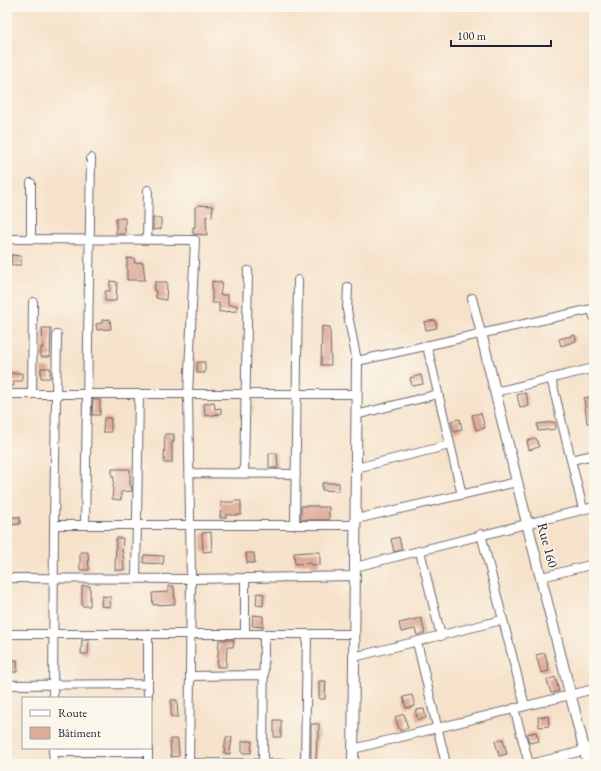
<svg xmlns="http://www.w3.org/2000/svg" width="601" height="771" viewBox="0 0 601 771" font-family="'EB Garamond',serif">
	<rect width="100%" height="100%" fill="#fbf7ec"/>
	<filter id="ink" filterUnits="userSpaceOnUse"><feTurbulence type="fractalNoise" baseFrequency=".025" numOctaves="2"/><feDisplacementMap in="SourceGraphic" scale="8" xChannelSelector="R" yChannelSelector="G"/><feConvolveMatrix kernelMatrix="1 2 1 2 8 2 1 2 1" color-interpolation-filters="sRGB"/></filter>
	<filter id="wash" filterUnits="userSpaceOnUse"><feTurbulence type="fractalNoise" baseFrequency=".012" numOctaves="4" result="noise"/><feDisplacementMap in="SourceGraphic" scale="16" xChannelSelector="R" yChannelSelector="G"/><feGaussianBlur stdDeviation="0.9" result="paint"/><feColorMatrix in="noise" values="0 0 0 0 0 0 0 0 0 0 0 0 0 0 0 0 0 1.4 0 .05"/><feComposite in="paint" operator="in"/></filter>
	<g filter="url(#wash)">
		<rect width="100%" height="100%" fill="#f6e2ca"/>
		<g id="blocks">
			<path fill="#deab96" d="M198 205 213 206 212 217 206 216 207 235 193 234V227H195V207H197Z
				M116 218H125V234H116Z
				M153 218H161V229L153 230Z
				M11 255 21 256V265H11Z
				M127 258 135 259 134 263 143 262 145 280H127Z
				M110 281 117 282 116 301H105V291H110Z
				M212 281 222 283 220 295H228V305H237V311L219 312V303H212Z
				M155 282H167L166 300 156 298V291H154Z
				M110 319 111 329 97 330 96 324 102 323V320Z
				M435 320 437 328 426 330 424 322Z
				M322 326 330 327 331 365H321Z
				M42 328H51L50 357H41V347L43 348Z
				M575 335 576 341 561 346 559 339Z
				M197 362H205V373H197Z
				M41 368H50V378H41Z
				M7 373H22V381H14V386H7Z
				M421 375 423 384 412 386 410 378Z
				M526 393 529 406 520 408 517 395Z
				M593 396 594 404V422L587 423 584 398Z
				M93 400H100V415H92Z
				M214 402 215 409 221 408V414L205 416 204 404Z
				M481 413 485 428 476 430 472 415Z
				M104 418H111V432H103Z
				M460 419 462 430 454 432 451 421Z
				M555 422 556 429 538 431 537 424Z
				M165 434H174V442H172V463H164Z
				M536 438 539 447 529 450 527 441Z
				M269 453H277L278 468H269Z
				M112 469H130V485H131L132 491 121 492V500L112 499 114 477H112Z
				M322 483H339V491L322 490Z
				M234 501H241V515H226V518H220L221 502H234Z
				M301 506H318V507H329V520H301Z
				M7 517H20V524L7 525Z
				M211 532 212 551 203 552 202 533Z
				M399 537 402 550 394 552 391 539Z
				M116 538H123L122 552H123L124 570H115Z
				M80 552H88L89 570H80Z
				M309 552H320V565H311V563L295 564 294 553Z
				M246 553H254L255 563H247Z
				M144 555 164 556 163 564 143 563Z
				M82 586H90V606H82Z
				M168 586H174L175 604 153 605 152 593 168 592Z
				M257 593 264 594 263 606 256 605Z
				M102 596 111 597 110 607 101 606Z
				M253 615 263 616V627L252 626Z
				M421 618 425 633 417 635 415 629 401 632 399 623Z
				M82 640H89L88 654H81Z
				M219 640H234L233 647H227L226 667H217Z
				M545 653 549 671 541 673 536 655Z
				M7 660H17V672H7Z
				M555 677 559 691 551 693 547 680Z
				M319 681H326L325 699H319Z
				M412 695 415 706 406 708 403 697Z
				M171 700H177L178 717H171Z
				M424 709 426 718 418 720 415 710Z
				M404 714 408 728 400 731 395 717Z
				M548 716 549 726 539 727 538 717Z
				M274 720H281V737H274Z
				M311 724H319V739H317L316 760H311Z
				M536 732 539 741 529 743 527 734Z
				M226 737H232L230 754 224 753Z
				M170 739H178L179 756 171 757Z
				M503 739 507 754 499 756 495 741Z
				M242 741H252L251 753H242Z"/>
		</g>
	</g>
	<g filter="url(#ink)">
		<use href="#blocks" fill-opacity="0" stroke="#6c656d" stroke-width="1"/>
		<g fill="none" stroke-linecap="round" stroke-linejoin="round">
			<defs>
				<path id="minor" d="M7 239 195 240 188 395 191 579 189 764
					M31 239V183
					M147 239 148 190
					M348 287 347 310 357 361 592 309 594 317
					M472 298 481 333
					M427 346 462 495
					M551 378 583 509
					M495 392 594 368
					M7 394H357
					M32 394 33 302
					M356 415 438 394
					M571 460 594 455
					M356 468 450 445
					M190 473 296 474
					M244 473 248 271
					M356 519 517 482
					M54 525H356
					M85 525 91 158
					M295 525 298 280
					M481 534 525 706
					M420 551 441 636
					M355 567 594 507
					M542 577 594 564
					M7 578 191 579 355 576
					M136 579 139 395
					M7 634H355
					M245 634V578
					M417 642 446 764
					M354 657 502 620
					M190 676 264 675
					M7 685 148 684
					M53 698 54 525 57 335
					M148 698V634
					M514 708 529 764
					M53 748 54 764
					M353 749 594 689
					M53 752H148
					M189 763 305 764
					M148 764V748
					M263 764 264 634
					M305 764 307 634
					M531 764 594 748"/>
				<path id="tertiary" d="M481 333 527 523 588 764
					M353 764 357 361"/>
			</defs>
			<use href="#minor" stroke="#6c656d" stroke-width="10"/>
			<use href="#tertiary" stroke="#6c656d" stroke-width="12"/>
			<use href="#minor" stroke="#fff" stroke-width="8"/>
			<use href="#tertiary" stroke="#fff" stroke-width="10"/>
		</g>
	</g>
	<g text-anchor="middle" stroke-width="3" stroke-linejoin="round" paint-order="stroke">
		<g font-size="14" fill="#22223b" stroke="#fbf7ec">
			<text transform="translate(548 545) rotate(75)" y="5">Rue 160</text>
		</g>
	</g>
	<rect width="601" height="771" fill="none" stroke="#fbf7ec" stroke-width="24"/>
	<rect x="22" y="697" width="130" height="52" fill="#fbf7ec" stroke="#a4a2a5"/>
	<rect x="30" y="710" width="20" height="6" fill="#ffffff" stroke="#a4a2a5"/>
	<text x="58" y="717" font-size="12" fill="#22223b">Route</text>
	<rect x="30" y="727" width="20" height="12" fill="#deab96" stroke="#a4a2a5"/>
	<text x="58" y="737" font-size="12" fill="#22223b">Bâtiment</text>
	<path d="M451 40v6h100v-6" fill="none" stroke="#22223b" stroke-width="2"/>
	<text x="457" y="40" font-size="12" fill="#22223b" stroke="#fbf7ec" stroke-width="3" paint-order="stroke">100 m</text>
</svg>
